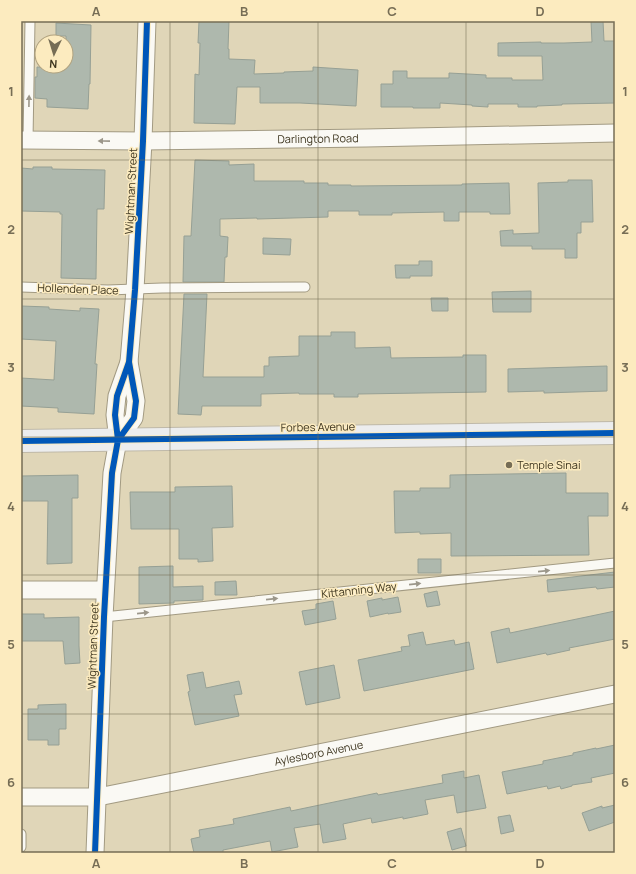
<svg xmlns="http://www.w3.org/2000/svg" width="636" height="874" viewBox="0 0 636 874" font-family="Manrope,sans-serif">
	<rect width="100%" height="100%" fill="#e0d6b8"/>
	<path fill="#aeb8ad" stroke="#96a095" d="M199 21H229L228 49H229V59L255 60 254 74 284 73V72L313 71V67L358 70 356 106 300 103H260V87H237L235 124 194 123 195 74 199 75 200 43H198Z
		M591 21H603L604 41H615V103L562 104V105L537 106V107H518V104H488V107L472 106V105L440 103V108H413V107H381V84H393V71H407V78H449V73L486 75V78H512V80H543L542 56H498V43L541 42V43H564L592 42Z
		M56 23 91 25 90 84H89L88 109 47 107V99L35 98V77H37V67L66 68V36H56Z
		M195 160 229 161V165L254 164V181H304V183H328V185H351V186L462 185V184L509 183 510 214H490V212H459V221H444V212L392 213V215H359V211H328V217L257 219V218L220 219V236L228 237 227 257H225L224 282H183L184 236H191Z
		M33 167H52V169L105 170 104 209H97L96 279 61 278 62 214H60V212L21 211V168L33 169Z
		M568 180H592L593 222H581V233H577V258H565V249H532V246H501L500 231 513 230V234L539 233 538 183 568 182Z
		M263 238 291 239 290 255 263 254Z
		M419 261H432V276H410V278H396L395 265H419Z
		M531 291V312H493L492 292Z
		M184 294H207L203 377H264V366H269V357L299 356V336H331V332H355V348L390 347 391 358 463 357V355H486V392L358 394V397H334V394H299V393L261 394V406H202L201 415 178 414Z
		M431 298H448V311H432Z
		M21 306 49 307V309L80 311V308L99 309 95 364H97L94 414 58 412V408L21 406V378L54 380 56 341 21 339Z
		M607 366V391L544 393V391L508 392V369Z
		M566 473V493H608V516H588L589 555 451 556V533L420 534V532L395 533 394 491H420V488H450V475Z
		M78 475V498H72V563L47 564 48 501H21V476Z
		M232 486 233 527 212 528 213 561 198 562V559H179V529H131L130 492H175V487Z
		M418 559H441V573H418Z
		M173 566V587L203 586V600L174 601V603L139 604V567Z
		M615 572V587L597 589 596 587 548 592 547 580Z
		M236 581 237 595H215V582Z
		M437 591 440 605 427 607 424 594Z
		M398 597 401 612 388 614V613L370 617 367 601 382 598V600Z
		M333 601 336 619 305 625 302 611 316 609V604Z
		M615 611V639L569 648 570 650 547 655 546 653 497 663 491 632 509 628 510 633Z
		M21 614H44V618L79 617V646L80 663 65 664 63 641H21Z
		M423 632 426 645 454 640 455 645 469 642 474 669 364 691 358 660 402 651 401 647 410 646 408 635Z
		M334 665 340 698 306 705 299 672Z
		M203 672 206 688 239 681 242 694 234 695 239 716 195 725 188 692 190 691 187 675Z
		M66 704V729H59V745H48V740H28V709H38V705Z
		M615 745V773L591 778 592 782 572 785V786L561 789 560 786 548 789 547 786 507 794 502 772 543 764V761L573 755V753L596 748V749Z
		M464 771V778L479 775 486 808 457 813 454 795 425 800 428 814 403 819V817L372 823 371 818 343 824 346 839 323 843 320 824 294 828 298 847 272 852 270 841 223 850V853H194L191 839 200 837 199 830 234 824 233 819 290 807 291 811 377 793 378 795 443 783 442 775Z
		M615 805V822L589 831 582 813 602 806V808Z
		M510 815 514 831 501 834 498 817Z
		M461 828 466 846 452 850 447 832Z"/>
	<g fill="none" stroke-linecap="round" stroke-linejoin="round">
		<defs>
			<path id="service" d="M28 140 30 21
				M21 287 108 290 162 288 305 287
				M104 617 615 563
				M21 834V847"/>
			<g id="minor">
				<path id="s1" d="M21 140 143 141 366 138 615 133"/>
				<path d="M118 440 134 418 136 401 129 362 135 290 143 141 147 21"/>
				<path d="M21 590H105"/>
				<path id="s2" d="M21 797H98L615 694"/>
				<path d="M95 853 104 617 112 473 118 440 115 415 117 396 129 362"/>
			</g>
			<path id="primary" d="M21 441 615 433"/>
		</defs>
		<use href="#service" stroke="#a29a82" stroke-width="11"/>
		<use href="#minor" stroke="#a29a82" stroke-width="19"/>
		<use href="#primary" stroke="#bfb9a9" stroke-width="24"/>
		<use href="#service" stroke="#faf9f4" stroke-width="9"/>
		<use href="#minor" stroke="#faf9f4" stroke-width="17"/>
		<use href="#primary" stroke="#ecedee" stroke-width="22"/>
		<defs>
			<path id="cycleway" d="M118 440 134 418 136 401 129 362 135 290 143 141 147 21
				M21 441 615 433
				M95 853 104 617 112 473 118 440 115 415 117 396 129 362"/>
		</defs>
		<use href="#cycleway" stroke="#fcebbf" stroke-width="8"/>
		<use href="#cycleway" stroke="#0057b8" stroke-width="6"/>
	</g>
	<defs><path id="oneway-solid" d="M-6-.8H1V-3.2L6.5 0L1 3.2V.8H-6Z"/></defs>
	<g fill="#9c978a">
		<use href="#oneway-solid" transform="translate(29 101) rotate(-89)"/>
		<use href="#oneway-solid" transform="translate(104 141) rotate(-179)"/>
		<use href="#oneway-solid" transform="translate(544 571) rotate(-6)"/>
		<use href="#oneway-solid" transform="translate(415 584) rotate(-6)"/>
		<use href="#oneway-solid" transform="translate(272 599) rotate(-6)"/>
		<use href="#oneway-solid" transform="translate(143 613) rotate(-6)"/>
	</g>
	<path fill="none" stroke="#766d55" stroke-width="1" stroke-opacity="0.55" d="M170 21V853M318 21V853M466 21V853M21 160H615M21 299H615M21 437H615M21 575H615M21 714H615"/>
	<circle fill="#766d55" stroke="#fcebbf" stroke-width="1.5" cx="509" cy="465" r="4"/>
	<g text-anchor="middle" stroke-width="3" stroke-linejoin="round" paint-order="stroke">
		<g font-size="11" fill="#3d351f" stroke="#fcebbf">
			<text dy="4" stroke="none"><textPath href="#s1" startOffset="297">Darlington Road</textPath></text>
			<text transform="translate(131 191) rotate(-87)" y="4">Wightman Street</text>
			<text transform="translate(78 289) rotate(2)" y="4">Hollenden Place</text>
			<text transform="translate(318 427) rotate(-1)" y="4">Forbes Avenue</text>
			<text transform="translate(359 590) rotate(-6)" y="4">Kittanning Way</text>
			<text transform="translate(93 646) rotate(-88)" y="4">Wightman Street</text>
			<text dy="4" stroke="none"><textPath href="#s2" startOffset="302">Aylesboro Avenue</textPath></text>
		</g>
		<g font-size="11" fill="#3d351f" stroke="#fcebbf" text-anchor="start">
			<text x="517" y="469">Temple Sinai</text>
		</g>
	</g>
	<rect width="636" height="874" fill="none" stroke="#fcebbf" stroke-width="44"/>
	<g transform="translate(54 54) rotate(184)"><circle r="19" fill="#fcebbf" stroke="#b0a27f"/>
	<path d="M0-3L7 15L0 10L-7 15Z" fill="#766d55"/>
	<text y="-6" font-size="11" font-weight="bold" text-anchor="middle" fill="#3d351f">N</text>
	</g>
	<rect x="22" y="22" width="592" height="830" fill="none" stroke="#766d55" stroke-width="1.5"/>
	<g font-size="13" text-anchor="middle" font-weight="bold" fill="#766d55">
		<text x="96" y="16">A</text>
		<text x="244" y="16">B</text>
		<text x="392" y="16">C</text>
		<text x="540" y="16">D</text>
		<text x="11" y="96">1</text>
		<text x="625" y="96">1</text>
		<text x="11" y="234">2</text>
		<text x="625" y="234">2</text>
		<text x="11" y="372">3</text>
		<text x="625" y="372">3</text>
		<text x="11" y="511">4</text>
		<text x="625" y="511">4</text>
		<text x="11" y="649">5</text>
		<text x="625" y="649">5</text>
		<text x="11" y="787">6</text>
		<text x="625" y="787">6</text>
		<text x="96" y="868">A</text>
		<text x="244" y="868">B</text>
		<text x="392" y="868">C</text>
		<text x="540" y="868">D</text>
	</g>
</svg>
